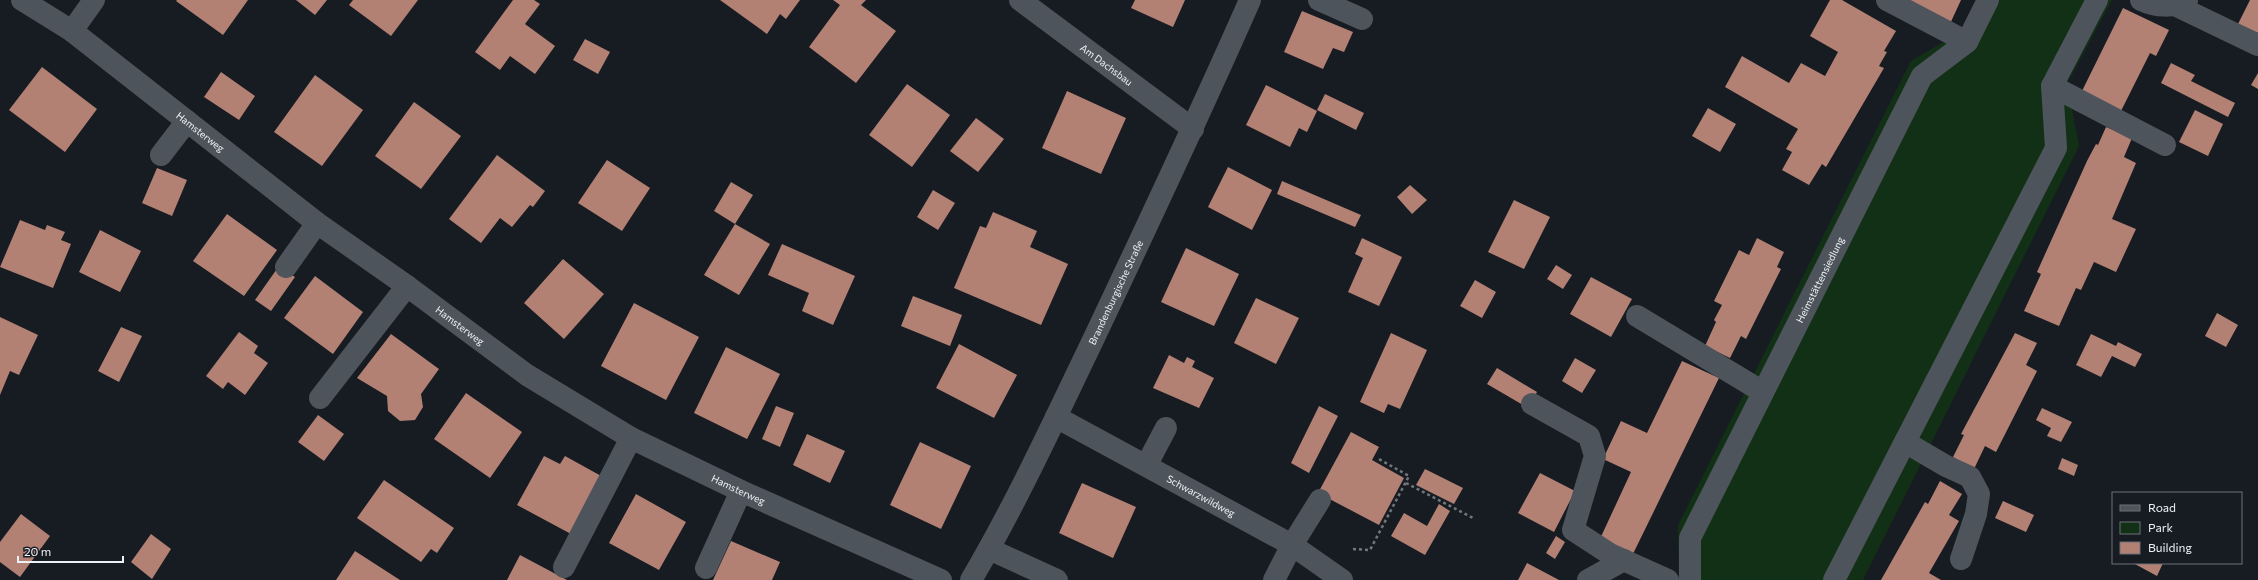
<svg xmlns="http://www.w3.org/2000/svg" width="2258" height="580" viewBox="0 0 2258 580" font-family="Commissioner,sans-serif">
	<rect width="100%" height="100%" fill="#171c22"/>
	<path fill="#123016" d="M1977 0H2112L2067 84 2079 146 1863 580H1679L1678 525 1911 61 1962 31Z"/>
	<path fill="#b38074" d="M177 0H248L223 35 176 1Z
		M296 0H327L315 15Z
		M353 0H418L391 36 349 5Z
		M513 0H534L540 4 525 24 555 46 535 74 510 56 500 70 475 52Z
		M720 0H800L786 19 780 14 767 34Z
		M833 0H866L861 5 896 31 856 83 809 47 840 5Z
		M1135 0H1185L1173 27 1131 8Z
		M1830 0H1842L1896 31 1884 51 1887 52 1879 66 1884 68 1826 167 1822 164 1809 185 1782 170 1792 152 1786 149 1798 129 1725 87 1742 56 1789 83 1801 63 1825 76 1838 52 1810 36Z
		M1895 0H1961L1949 26Z
		M2250 0H2258V33L2238 24Z
		M2123 8 2169 30 2156 56 2150 53 2121 111 2082 91Z
		M1302 11 1353 32 1344 52 1333 48 1323 69 1284 52Z
		M585 39 610 52 598 74 573 60Z
		M2171 63 2195 75 2191 81 2235 103 2228 117 2161 83Z
		M42 67 97 109 65 152 9 110Z
		M221 72 255 96 239 120 204 97Z
		M2258 73V89L2251 85Z
		M315 75 363 110 322 166 274 132Z
		M907 84 950 115 912 167 869 135Z
		M1266 85 1317 111 1307 132 1299 128 1290 147 1246 125Z
		M1067 91 1126 118 1101 174 1042 148Z
		M1325 94 1364 113 1356 130 1317 110Z
		M414 102 461 136 421 189 375 156Z
		M1708 108 1736 124 1720 152 1692 136Z
		M2195 110 2223 124 2208 156 2179 142Z
		M976 118 1004 139 978 172 950 151Z
		M2106 127 2132 138 2124 157 2136 163 2112 219 2136 229 2116 272 2094 262 2081 290 2076 288 2059 326 2024 311 2041 274 2037 272 2087 161 2096 144 2098 145Z
		M497 155 545 191 533 207 530 205 512 227 500 218 481 243 449 219Z
		M607 160 650 188 622 231 578 203Z
		M1228 167 1272 190 1252 230 1208 207Z
		M157 168 187 180 172 216 142 203Z
		M1282 181 1361 215 1355 227 1277 194Z
		M731 182 753 195 735 224 714 211Z
		M1410 185 1427 200 1412 214 1397 197Z
		M933 190 955 203 938 230 917 217Z
		M1514 200 1550 217 1524 269 1488 252Z
		M993 212 1037 231 1030 247 1068 264 1041 325 954 288 980 226 986 228Z
		M227 214 277 250 244 296 193 261Z
		M20 220 45 230 47 225 65 232 61 240 71 244 53 288 0 267Z
		M735 224 770 244 739 295 704 275Z
		M100 230 141 251 120 292 79 272Z
		M1362 238 1402 257 1379 306 1348 292 1363 258 1355 254Z
		M1757 238 1784 252 1777 267 1781 269 1746 339 1741 336 1730 358 1705 346 1716 322 1714 320 1722 305 1714 301 1739 250 1749 255Z
		M782 244 855 276 833 325 802 311 809 293 768 275Z
		M1186 248 1239 274 1214 326 1161 302Z
		M563 259 604 294 564 339 524 303Z
		M1556 265 1572 275 1563 289 1547 279Z
		M279 266 295 277 271 311 255 300Z
		M315 276 363 312 333 354 284 318Z
		M1591 277 1632 299 1611 337 1570 314Z
		M1475 280 1496 292 1482 318 1460 306Z
		M913 296 962 315 950 346 901 326Z
		M1256 298 1299 318 1276 364 1234 343Z
		M634 303 699 337 666 400 601 366Z
		M2217 313 2238 325 2226 347 2205 336Z
		M0 317 38 335 19 375 10 371 0 395Z
		M121 327 142 336 119 382 98 371Z
		M239 332 258 346 254 353 268 363 245 395 228 382 223 389 206 376Z
		M1391 333 1427 350 1400 409 1388 404 1384 413 1360 402Z
		M2015 333 2037 343 2026 365 2037 371 1996 452 1985 446 1974 469 1953 457 1964 435 1961 434Z
		M391 334 439 369 421 394 423 407 415 420 400 421 388 411 387 396 357 378Z
		M2091 334 2116 346 2118 342 2142 354 2135 367 2112 356 2101 377 2076 365Z
		M959 344 1017 375 994 418 936 388Z
		M726 347 780 374 747 439 694 413Z
		M1169 355 1184 363 1187 357 1195 361 1192 367 1214 378 1199 408 1153 388Z
		M1575 358 1596 370 1582 393 1562 381Z
		M1682 361 1719 378 1632 556 1599 541 1631 472 1603 459 1621 421 1647 433Z
		M1497 368 1537 392 1528 408 1487 384Z
		M466 393 522 432 490 478 434 439Z
		M776 406 794 413 780 447 762 439Z
		M1319 406 1338 416 1309 473 1291 463Z
		M2042 408 2072 422 2061 442 2047 436 2051 428 2036 420Z
		M318 415 344 434 324 461 298 442Z
		M1351 432 1379 447 1372 460 1404 478 1379 525 1318 493Z
		M807 434 845 451 830 483 793 465Z
		M920 442 971 466 941 529 890 505Z
		M544 456 560 464 565 456 603 477 571 534 517 505Z
		M2062 458 2078 465 2074 476 2058 469Z
		M1425 469 1463 488 1454 504 1416 485Z
		M1540 473 1575 491 1554 532 1518 513Z
		M384 480 454 528 437 553 431 549 421 562 357 518Z
		M1940 481 1962 494 1949 515 1959 521 1929 573 1941 580H1881L1925 502 1928 504Z
		M1082 483 1136 507 1113 558 1059 533Z
		M636 494 686 522 659 570 609 543Z
		M2003 501 2034 515 2026 532 1995 518Z
		M1439 504 1450 511 1425 555 1391 536 1404 513 1427 526Z
		M21 514 50 536 20 577 0 562V542Z
		M151 534 171 549 152 579 131 562Z
		M1556 536 1565 542 1555 559 1546 553Z
		M731 541 780 562 772 580H713Z
		M355 551 400 580H336Z
		M520 555 567 580H507Z
		M1527 563 1559 580H1518Z
		M2133 563H2163L2157 576Z"/>
	<g fill="none" stroke-linecap="round" stroke-linejoin="round">
		<path stroke="#73777c" stroke-width="2.5" stroke-dasharray="3 3" stroke-linecap="butt" d="M1406 483 1473 518
			M1353 549 1370 550 1409 476 1377 458"/>
		<g stroke="#4e545b" stroke-width="22">
			<path id="s1" d="M22 0 72 31 317 223 407 286 527 375 631 438 741 491 941 580"/>
			<path id="s2" d="M1020 0 1193 129"/>
			<path d="M1319 0 1362 19"/>
			<path d="M1887 0 1967 42"/>
			<path d="M2141 0C2156 7 2173 8 2187 0"/>
			<path d="M2177 6 2258 45"/>
			<path d="M72 31 94 0"/>
			<path d="M2052 86 2165 145"/>
			<path d="M161 155 187 121"/>
			<path d="M286 267 317 223"/>
			<path d="M1637 316 1763 392"/>
			<path d="M320 398 407 286"/>
			<path d="M1532 404 1589 436 1595 456 1573 530 1610 554 1668 580"/>
			<path id="s3" d="M1056 417 1292 545 1342 580"/>
			<path d="M1905 442 1946 466 1970 477 1979 494 1976 514 1961 559"/>
			<path d="M1147 464 1166 428"/>
			<path d="M989 549 1057 580"/>
			<path d="M564 567 631 438"/>
			<path d="M706 568 741 491"/>
			<path id="s4" d="M971 580C1017 502 1055 419 1094 338 1147 226 1200 114 1250 0"/>
			<path d="M1274 580 1292 545 1320 500"/>
			<path d="M1588 580 1624 560"/>
			<path id="s5" d="M1690 580V538L1922 76 1967 42 1988 0"/>
			<path d="M1834 580 2056 148 2052 86 2097 0"/>
		</g>
	</g>
	<g text-anchor="middle" stroke-width="4" stroke-linejoin="round" paint-order="stroke">
		<g font-size="10" fill="#edf1f5" stroke="#171c22">
			<text dy="4" stroke="none"><textPath href="#s2" startOffset="108">Am Dachsbau</textPath></text>
			<text dy="4" stroke="none"><textPath href="#s1" startOffset="222">Hamsterweg</textPath></text>
			<text dy="4" stroke="none"><textPath href="#s5" startOffset="331">Heimstättensiedlung</textPath></text>
			<text dy="4" stroke="none"><textPath href="#s4" startOffset="322">Brandenburgische Straße</textPath></text>
			<text dy="4" stroke="none"><textPath href="#s1" startOffset="546">Hamsterweg</textPath></text>
			<text dy="4" stroke="none"><textPath href="#s1" startOffset="870">Hamsterweg</textPath></text>
			<text dy="4" stroke="none"><textPath href="#s3" startOffset="165">Schwarzwildweg</textPath></text>
		</g>
	</g>
	<rect x="2112" y="492" width="130" height="72" fill="#171c22" stroke="#6d7176"/>
	<rect x="2120" y="505" width="20" height="6" fill="#4e545b" stroke="#6d7176"/>
	<text x="2148" y="512" font-size="12" fill="#edf1f5">Road</text>
	<rect x="2120" y="522" width="20" height="12" fill="#123016" stroke="#6d7176"/>
	<text x="2148" y="532" font-size="12" fill="#edf1f5">Park</text>
	<rect x="2120" y="542" width="20" height="12" fill="#b38074" stroke="#6d7176"/>
	<text x="2148" y="552" font-size="12" fill="#edf1f5">Building</text>
	<path d="M18 556v6h105v-6" fill="none" stroke="#edf1f5" stroke-width="2"/>
	<text x="24" y="556" font-size="12" fill="#edf1f5" stroke="#171c22" stroke-width="3" paint-order="stroke">20 m</text>
</svg>
